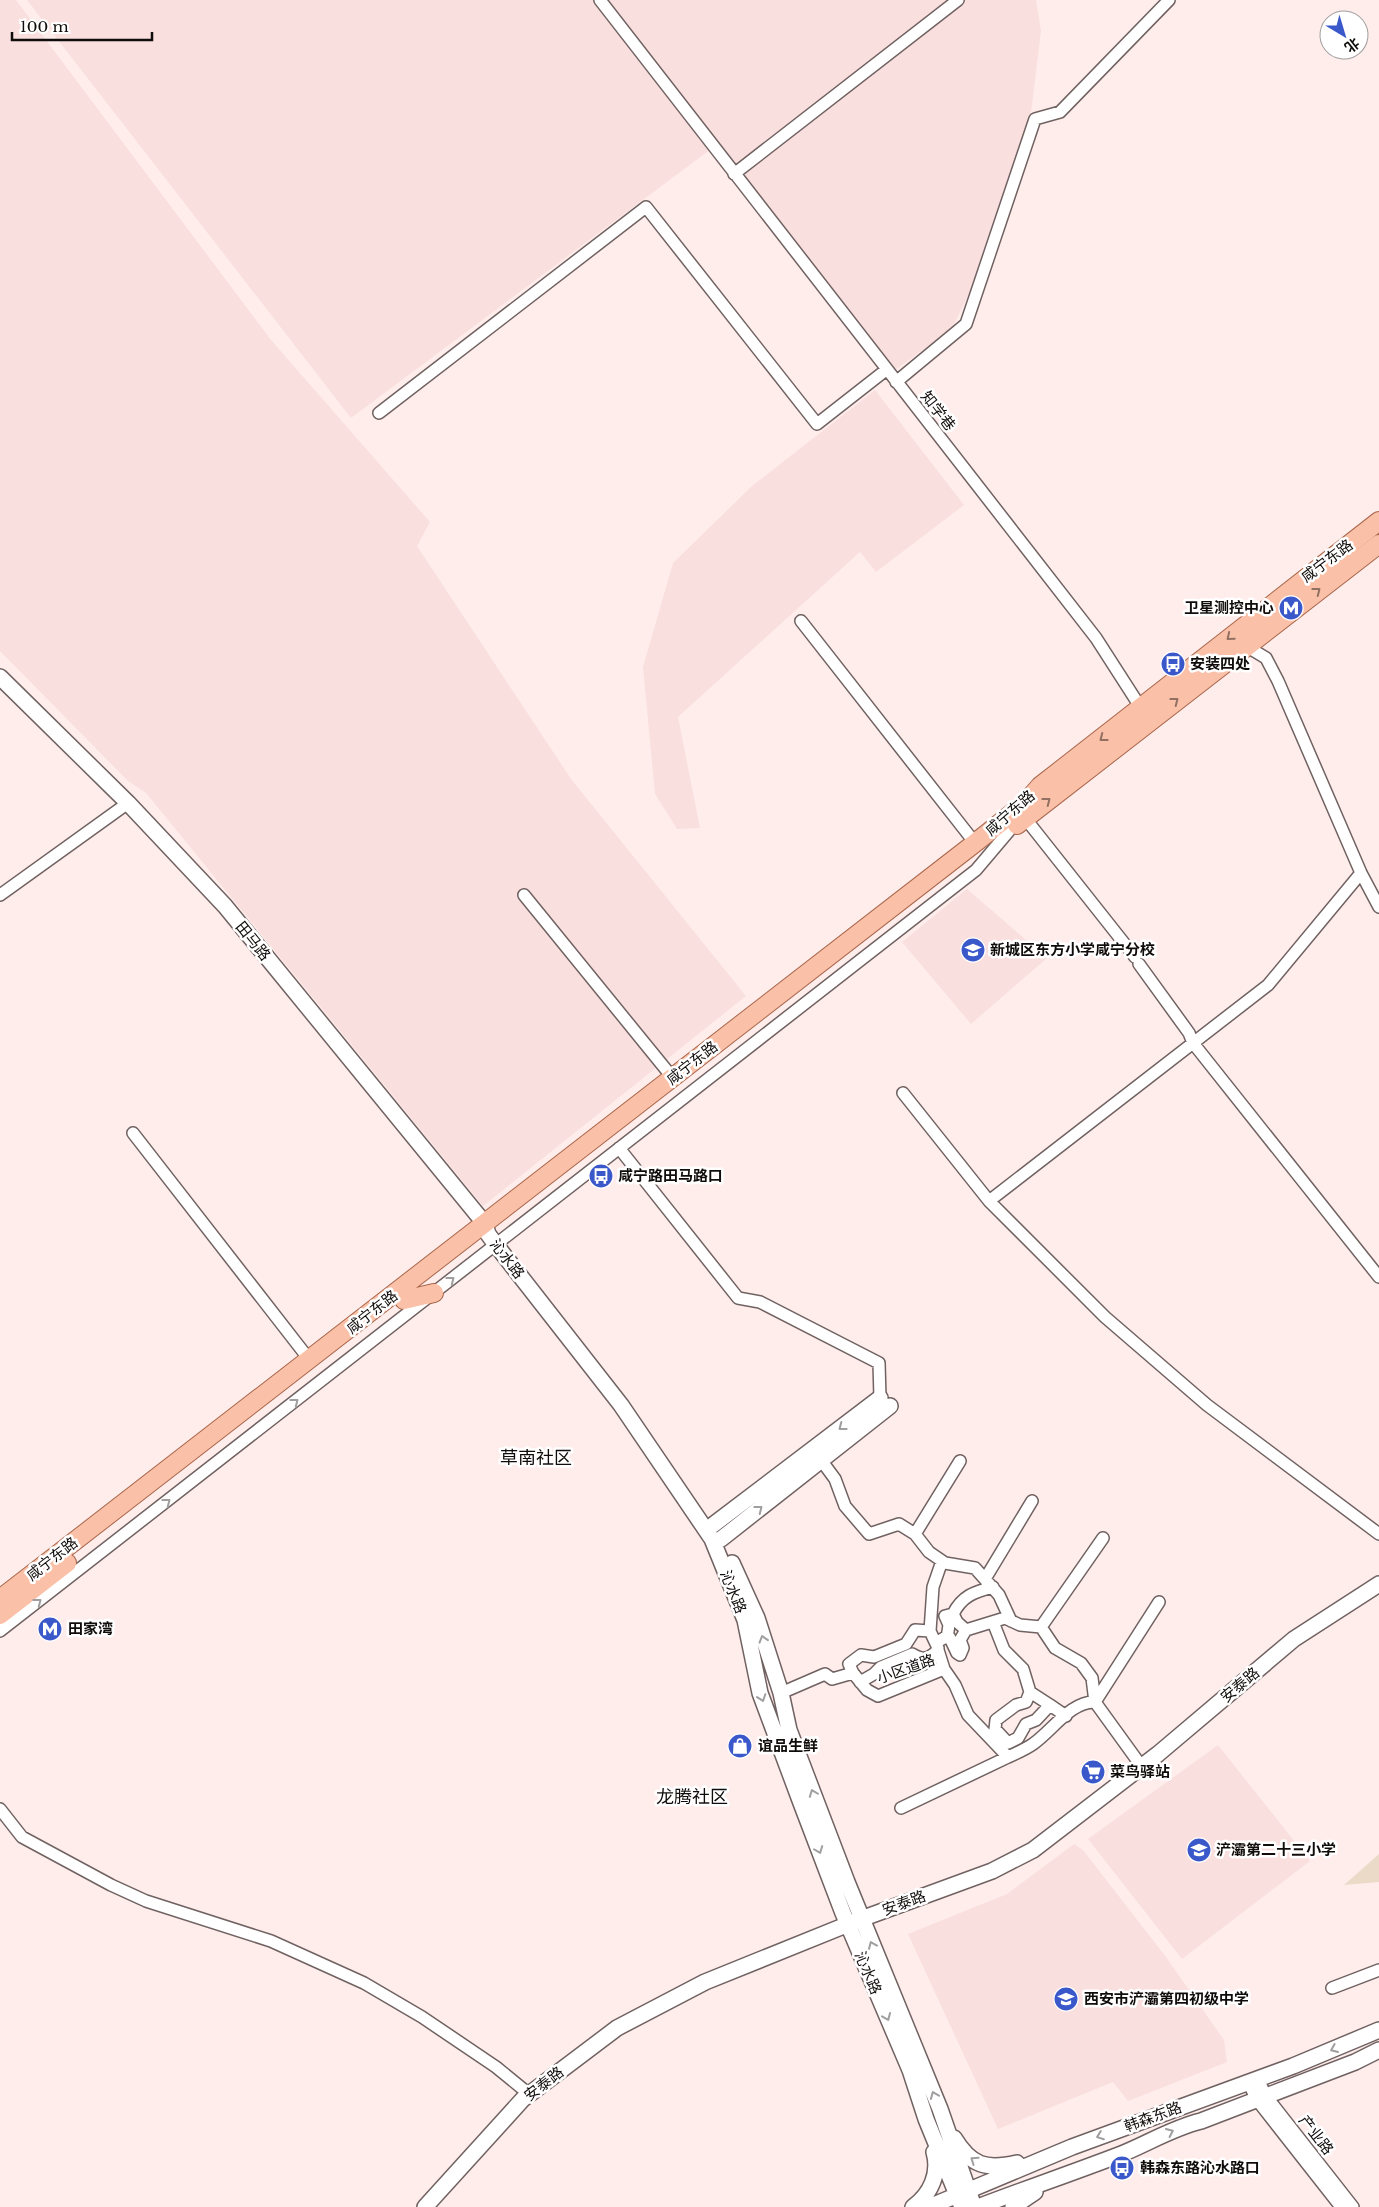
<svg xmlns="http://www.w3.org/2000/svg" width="1379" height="2207" viewBox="0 0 1379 2207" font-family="'Libre Baskerville','Noto Sans SC',serif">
	<rect width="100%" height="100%" fill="#ffedec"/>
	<path fill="#f9dfde" d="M0 0H16L271 340 430 522 417 546 571 779 746 996 483 1206 146 793 128 781 0 651Z
		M27 0H1036L1041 31 1029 129 987 258 951 330 895 370 719 143 351 418Z
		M875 390 964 505 876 572 860 552 678 717 700 828 677 829 655 794 643 667 673 563 752 486Z
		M967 889 1047 958 971 1024 902 942Z
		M1218 1745 1310 1861 1182 1959 1088 1839Z
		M1074 1844 1083 1850 1166 1957 1224 2040 1227 2062 1128 2101 1113 2082 998 2129 908 1934 1007 1894Z"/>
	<path fill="#ecdac9" d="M1379 1854V1882L1344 1885Z"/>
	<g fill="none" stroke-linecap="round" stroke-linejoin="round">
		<defs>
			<path id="street" d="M600 0 1096 638 1141 708
				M734 174 958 0
				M896 382 966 324 1035 119 1060 112 1169 0
				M379 413 646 207 817 424 886 370
				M801 621 975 843 969 845
				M1246 646 1266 658 1278 681 1361 873 1379 907
				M1025 818 1135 957
				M0 895 128 803
				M524 895 668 1072
				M1139 964 1189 1033 1193 1043 1379 1277
				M903 1093 989 1201 1105 1317 1207 1405 1379 1534
				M133 1133 305 1354
				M619 1148 738 1298 760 1302 879 1363 880 1398
				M989 1201 1268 985 1361 873
				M821 1460 835 1479 845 1506 869 1534 899 1524 915 1534 929 1552 945 1563 975 1568 999 1595 1011 1621
				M915 1534 960 1461
				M985 1579 1032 1501
				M953 1614C962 1596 974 1592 993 1587
				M993 1622 1004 1650 1023 1669 1030 1692
				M1041 1627 1103 1538
				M0 1631 976 870 1009 831
				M930 1631 933 1587 942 1561
				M947 1638 949 1625 945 1616 953 1614 957 1622 966 1630
				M937 1642 944 1638H950L957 1653 960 1655 963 1648 960 1640 966 1630 1005 1618 1020 1625 1041 1627 1055 1648 1081 1663 1092 1678 1095 1702 1159 1602
				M853 1673 849 1664 861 1655 874 1657 906 1644 915 1630 930 1631 938 1648
				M860 1682 874 1674 881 1667 912 1654C923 1661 929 1659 938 1650L944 1669
				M781 1693 825 1674 832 1679 853 1673 867 1690 878 1696 944 1669 955 1685 968 1715 1008 1757C1017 1753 1026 1749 1033 1744 1052 1731 1071 1701 1095 1702L1142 1767
				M1050 1705 1030 1692 1026 1702 1016 1705 996 1720 995 1729 1008 1743 1018 1738 1026 1724 1036 1720 1050 1705 1066 1716
				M901 1808 1008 1757
				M0 1809 22 1837 111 1885 146 1901 271 1941 364 1983 422 2017 496 2067 529 2094
				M1332 1988 1379 1970
				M1258 2079 1266 2096 1353 2207
				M1248 2082 1257 2100 1341 2207"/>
			<path id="secondary" d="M0 677 128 803 225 906 485 1224 488 1234 496 1245 621 1405 712 1539 745 1620 760 1693 801 1803 843 1913 910 2070 926 2119 962 2207
				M713 1525 880 1398
				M721 1539 890 1406
				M732 1563 757 1618 781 1693 789 1730 847 1882 940 2109 974 2207
				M954 2138C971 2166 986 2170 1017 2163
				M425 2207 523 2099 617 2028 705 1982 861 1919 992 1871 1033 1850 1158 1754 1294 1639 1379 1584
				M913 2207C931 2194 940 2173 934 2152
				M929 2207 1072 2147 1293 2066 1379 2030
				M978 2207C1025 2189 1072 2173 1119 2155 1147 2144 1172 2128 1201 2121L1355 2062 1379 2050
				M1013 2207 1035 2192"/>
			<path id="primary" d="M1017 825 1379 544
				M404 1300 434 1293
				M0 1599 975 843 1025 803 1040 786 1379 521
				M0 1615 67 1563"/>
		</defs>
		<use href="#street" stroke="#716262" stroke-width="14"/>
		<use href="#secondary" stroke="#716262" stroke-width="18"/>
		<use href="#primary" stroke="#a8674c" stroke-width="20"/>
		<use href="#street" stroke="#fff" stroke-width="11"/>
		<use href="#secondary" stroke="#fff" stroke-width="15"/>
		<use href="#primary" stroke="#fbc1a8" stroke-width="18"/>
	</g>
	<defs><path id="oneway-chevron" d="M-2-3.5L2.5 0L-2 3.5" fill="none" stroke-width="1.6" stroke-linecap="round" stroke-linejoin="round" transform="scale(1.25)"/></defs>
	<g stroke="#927062">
		<use href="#oneway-chevron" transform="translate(1317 591) rotate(-38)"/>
		<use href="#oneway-chevron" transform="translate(1230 637) rotate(141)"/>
		<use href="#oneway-chevron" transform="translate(1175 701) rotate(-38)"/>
		<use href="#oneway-chevron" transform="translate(1103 738) rotate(142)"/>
		<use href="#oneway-chevron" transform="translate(1047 801) rotate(-38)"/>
	</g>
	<g stroke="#a09e9e">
		<use href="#oneway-chevron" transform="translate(451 1280) rotate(-38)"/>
		<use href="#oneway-chevron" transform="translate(295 1402) rotate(-38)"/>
		<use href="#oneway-chevron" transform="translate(842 1427) rotate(143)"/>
		<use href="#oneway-chevron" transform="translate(167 1502) rotate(-38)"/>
		<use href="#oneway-chevron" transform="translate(759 1509) rotate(-38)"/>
		<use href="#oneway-chevron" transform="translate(38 1602) rotate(-38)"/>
		<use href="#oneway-chevron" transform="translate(763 1639) rotate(-107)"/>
		<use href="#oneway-chevron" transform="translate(762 1698) rotate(71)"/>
		<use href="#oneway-chevron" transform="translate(813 1793) rotate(-111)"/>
		<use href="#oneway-chevron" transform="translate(819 1850) rotate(69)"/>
		<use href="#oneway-chevron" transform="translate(872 1945) rotate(-113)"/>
		<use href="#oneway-chevron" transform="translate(887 2017) rotate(67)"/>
		<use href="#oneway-chevron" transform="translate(1334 2049) rotate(157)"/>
		<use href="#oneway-chevron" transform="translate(934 2095) rotate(-112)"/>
		<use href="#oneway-chevron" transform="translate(1170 2132) rotate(-25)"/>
		<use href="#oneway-chevron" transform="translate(1100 2136) rotate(159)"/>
		<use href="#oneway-chevron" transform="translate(974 2160) rotate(-145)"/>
	</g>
	<defs>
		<symbol id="metro-disc" viewBox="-11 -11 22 22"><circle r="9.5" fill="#3a58ca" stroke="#fff"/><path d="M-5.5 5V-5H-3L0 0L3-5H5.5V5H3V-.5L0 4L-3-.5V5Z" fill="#fff"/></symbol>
		<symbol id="bus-disc" viewBox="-11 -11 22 22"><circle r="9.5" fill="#3a58ca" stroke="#fff"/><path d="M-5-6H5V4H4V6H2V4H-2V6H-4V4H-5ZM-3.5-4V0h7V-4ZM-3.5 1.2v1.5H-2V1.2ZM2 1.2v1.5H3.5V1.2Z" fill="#fff"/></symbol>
		<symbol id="school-disc" viewBox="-11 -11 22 22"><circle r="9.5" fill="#3a58ca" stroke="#fff"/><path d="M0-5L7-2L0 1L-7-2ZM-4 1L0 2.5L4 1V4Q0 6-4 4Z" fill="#fff"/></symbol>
		<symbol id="shop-disc" viewBox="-11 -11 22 22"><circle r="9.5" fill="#3a58ca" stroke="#fff"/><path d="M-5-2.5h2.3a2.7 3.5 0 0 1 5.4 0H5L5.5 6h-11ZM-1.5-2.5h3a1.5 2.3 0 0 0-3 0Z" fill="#fff"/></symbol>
		<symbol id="supermarket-disc" viewBox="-11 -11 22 22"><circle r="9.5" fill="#3a58ca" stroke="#fff"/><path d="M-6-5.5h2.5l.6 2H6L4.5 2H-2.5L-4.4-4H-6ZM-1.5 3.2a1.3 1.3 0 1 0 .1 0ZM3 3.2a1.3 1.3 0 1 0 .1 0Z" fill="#fff"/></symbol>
	</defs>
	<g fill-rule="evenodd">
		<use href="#metro-disc" x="1277" y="594" width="28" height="28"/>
		<use href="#bus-disc" x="1159" y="650" width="28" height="28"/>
		<use href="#school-disc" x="959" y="936" width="28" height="28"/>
		<use href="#bus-disc" x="587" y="1162" width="28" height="28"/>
		<use href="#metro-disc" x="36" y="1615" width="28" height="28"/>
		<use href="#shop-disc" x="726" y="1732" width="28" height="28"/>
		<use href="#supermarket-disc" x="1079" y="1758" width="28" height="28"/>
		<use href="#school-disc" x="1185" y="1836" width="28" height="28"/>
		<use href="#school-disc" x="1052" y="1985" width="28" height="28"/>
		<use href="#bus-disc" x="1108" y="2154" width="28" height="28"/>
	</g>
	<g text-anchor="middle" stroke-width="5" stroke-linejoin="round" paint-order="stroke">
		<g font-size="15" fill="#110c0c" stroke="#fff">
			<text transform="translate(938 411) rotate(52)" y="5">知学巷</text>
			<text transform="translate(1327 561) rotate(-37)" y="5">咸宁东路</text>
			<text transform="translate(1010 813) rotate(-41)" y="5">咸宁东路</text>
			<text transform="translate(253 941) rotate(51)" y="5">田马路</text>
			<text transform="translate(692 1063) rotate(-38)" y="5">咸宁东路</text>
			<text transform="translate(507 1259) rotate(52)" y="5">沁水路</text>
			<text transform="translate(372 1312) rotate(-38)" y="5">咸宁东路</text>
			<text transform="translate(52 1559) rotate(-38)" y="5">咸宁东路</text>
			<text transform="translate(733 1592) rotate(68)" y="5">沁水路</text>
			<text transform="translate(906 1669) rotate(-19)" y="5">小区道路</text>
			<text transform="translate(1240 1685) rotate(-40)" y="5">安泰路</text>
			<text transform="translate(904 1903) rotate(-20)" y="5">安泰路</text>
			<text transform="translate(868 1973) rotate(67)" y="5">沁水路</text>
			<text transform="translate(544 2084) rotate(-38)" y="5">安泰路</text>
			<text transform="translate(1153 2117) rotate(-20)" y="5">韩森东路</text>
			<text transform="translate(1316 2135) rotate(52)" y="5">产业路</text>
		</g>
		<g font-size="15" font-weight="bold" fill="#110c0c" stroke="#fff" text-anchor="start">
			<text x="1274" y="613" text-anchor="end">卫星测控中心</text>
			<text x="1190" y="669">安装四处</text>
			<text x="990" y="955">新城区东方小学咸宁分校</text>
			<text x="618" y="1181">咸宁路田马路口</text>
			<text x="68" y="1634">田家湾</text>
			<text x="758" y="1751">谊品生鲜</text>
			<text x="1110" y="1777">菜鸟驿站</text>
			<text x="1216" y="1855">浐灞第二十三小学</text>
			<text x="1084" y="2004">西安市浐灞第四初级中学</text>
			<text x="1140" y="2173">韩森东路沁水路口</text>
		</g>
		<g font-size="18" fill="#110c0c" stroke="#fff">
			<text x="536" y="1464">草南社区</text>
			<text x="692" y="1803">龙腾社区</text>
		</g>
	</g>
	<g transform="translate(1344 35) rotate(142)"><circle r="24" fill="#ffffff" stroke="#a09e9e"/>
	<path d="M0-4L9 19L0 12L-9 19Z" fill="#3a58ca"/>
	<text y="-8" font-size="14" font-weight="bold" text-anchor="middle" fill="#110c0c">北</text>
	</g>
	<path d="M12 32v8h140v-8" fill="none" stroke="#110c0c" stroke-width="2.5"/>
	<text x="20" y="32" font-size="15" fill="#110c0c" stroke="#ffffff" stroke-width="4" paint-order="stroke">100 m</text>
</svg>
